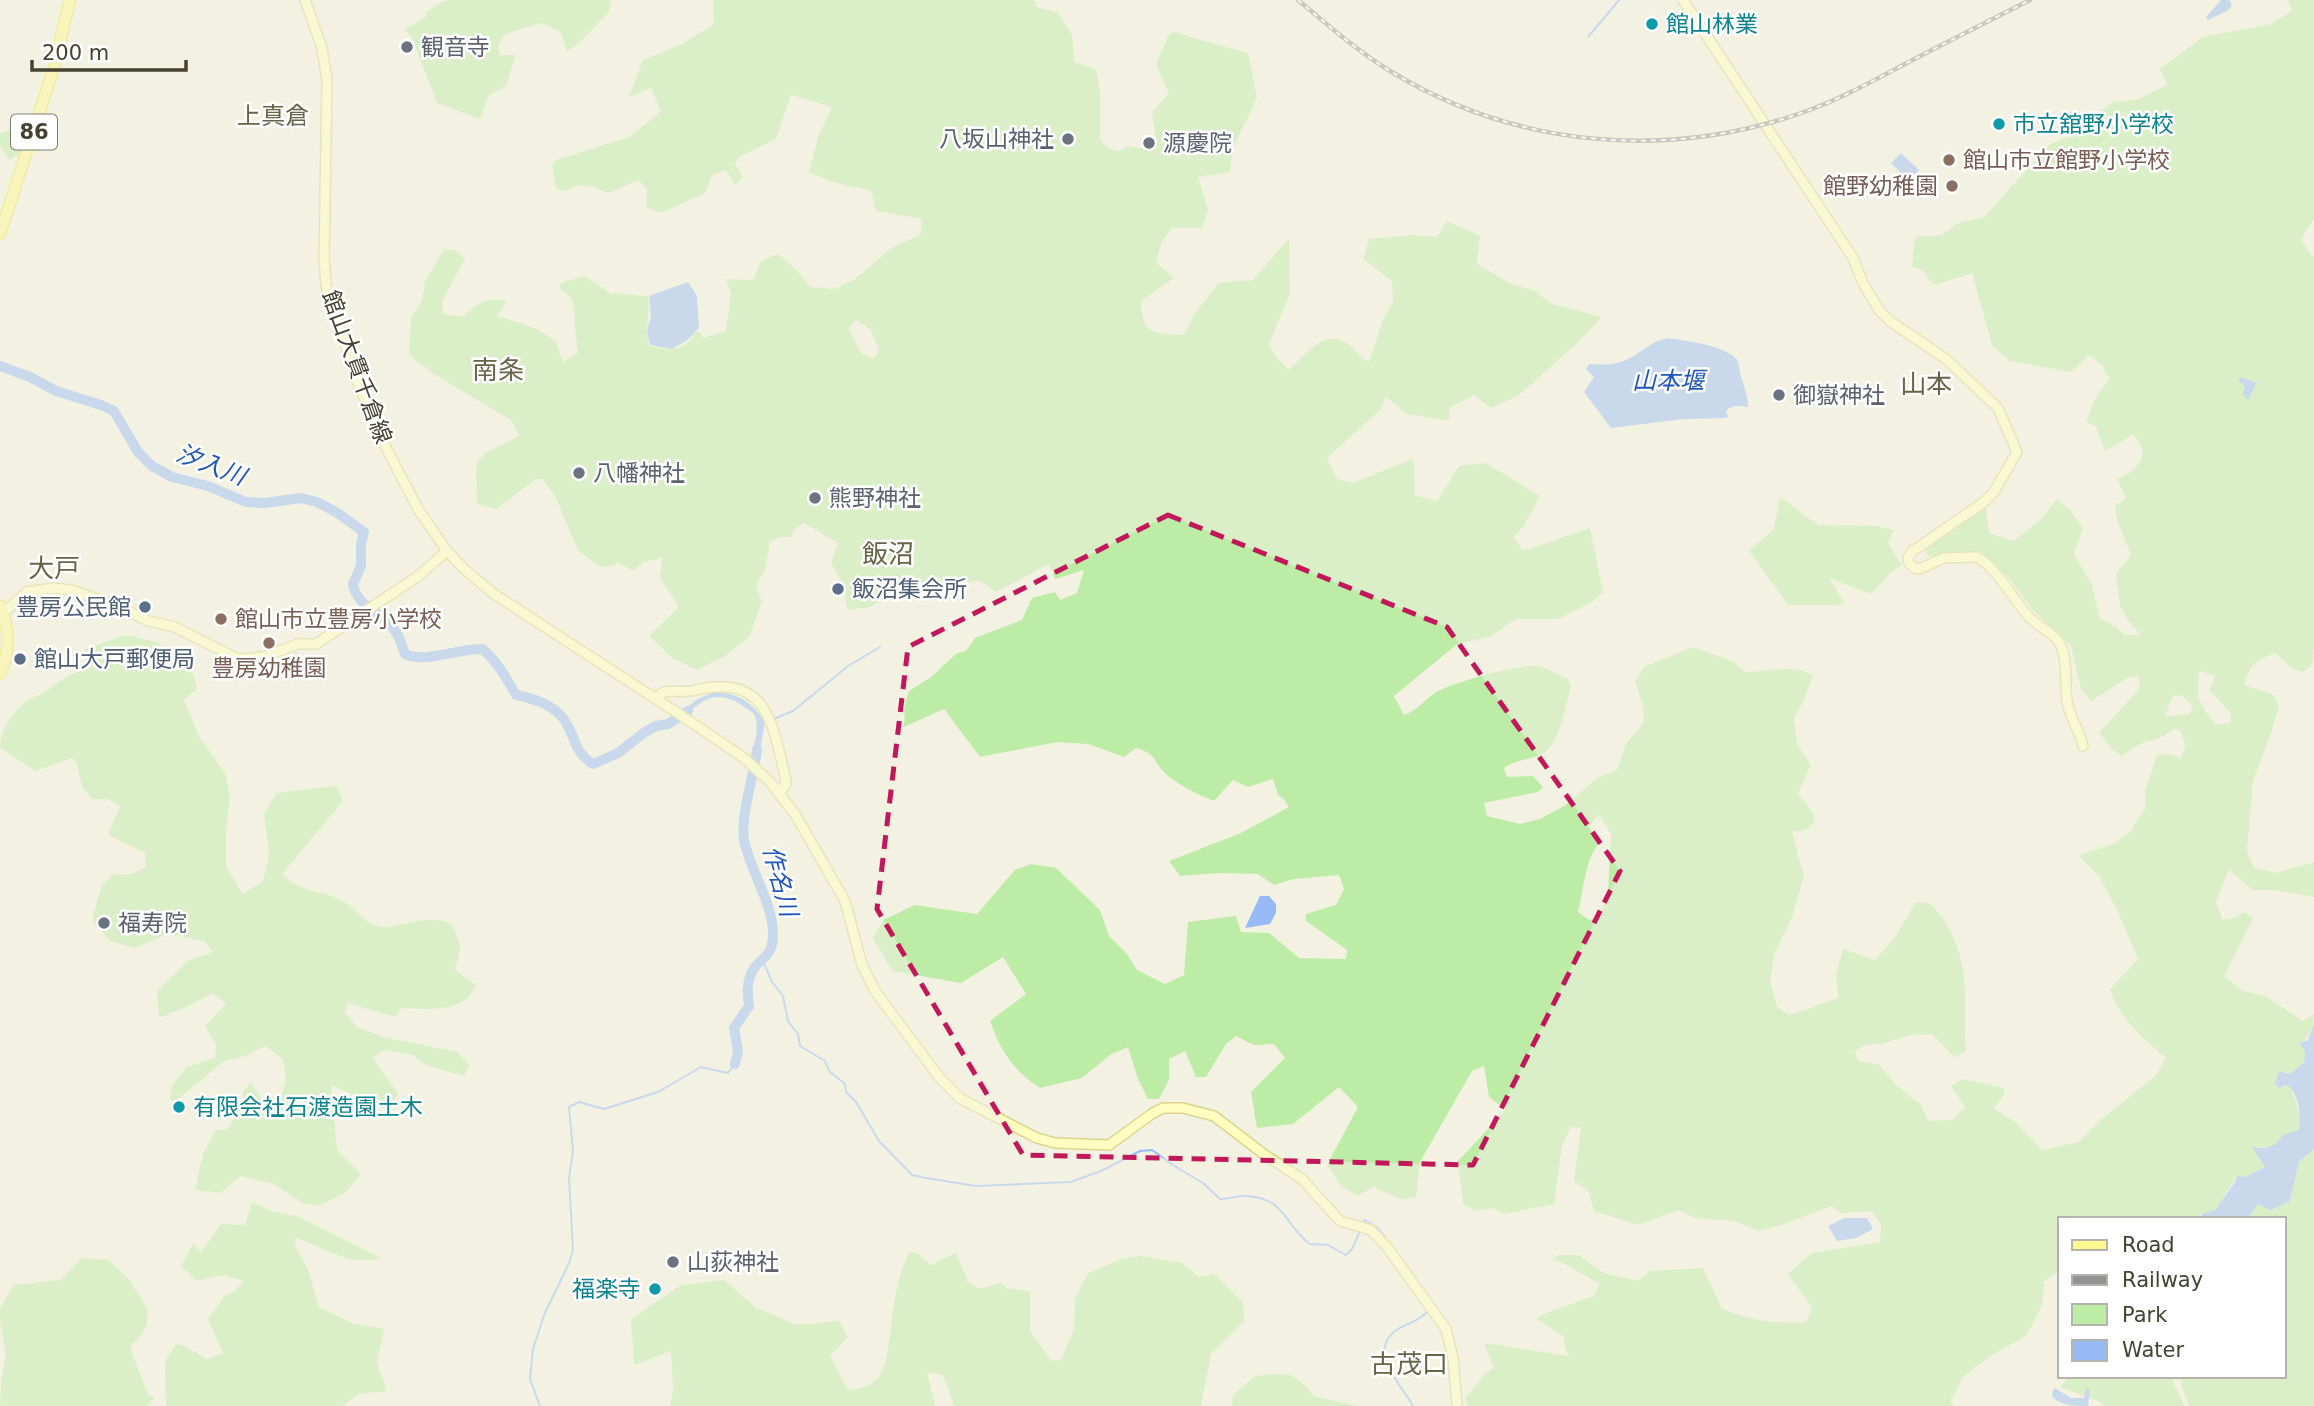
<svg xmlns="http://www.w3.org/2000/svg" width="2314" height="1406" viewBox="0 0 2314 1406" font-family="'DejaVu Sans','Noto Sans JP',sans-serif">
	<rect width="100%" height="100%" fill="#f3f2e2"/>
	<path fill="#bdeca6" fill-rule="evenodd" d="M456 0H611L609 12 584 38 567 52 561 32 542 23 505 34 498 45 500 55H516L506 86 489 95 480 119 437 103 412 38 405 29 426 17V12L443 1Z
		M713 0H1035L1037 7 1058 13 1072 35 1074 62 1096 69 1100 92V139L1108 148 1119 151 1127 146 1153 150 1156 138 1152 112 1169 93 1156 64 1168 36 1175 31 1186 36 1248 53 1257 98 1233 148 1230 172 1198 177 1208 210 1202 228H1172L1162 241 1156 262 1174 278 1141 301C1142 336 1154 333 1184 335L1194 315 1218 283 1253 280 1289 238 1290 294 1269 344 1276 357 1289 370C1306 354 1324 328 1348 344 1356 349 1360 359 1369 362L1383 319 1393 302 1392 281 1363 259 1369 239 1413 235 1437 237 1447 221 1480 236 1477 264 1511 284 1533 290 1552 304 1602 317 1577 343 1518 396 1491 408 1474 395 1450 407 1449 421 1407 414 1386 397 1381 409 1327 458 1337 479 1353 483 1412 459 1414 465 1415 495 1437 501 1459 466 1486 463 1540 496 1524 526 1513 537 1523 551 1590 528 1603 592 1592 602 1558 619H1516L1491 636 1456 645 1394 696 1404 715C1417 711 1424 700 1435 693 1451 683 1518 664 1537 666 1547 667 1559 675 1568 679L1571 686C1566 704 1560 742 1545 752 1535 760 1518 758 1504 768L1507 777 1533 776 1543 787 1538 792 1484 803 1487 816 1520 824 1540 819 1564 806 1597 778 1618 769 1625 745 1644 722 1643 706 1635 681 1644 667 1693 647 1734 662 1745 672C1764 672 1799 663 1813 676L1802 704 1794 718 1797 744 1811 765 1798 793 1814 814V822L1807 829 1792 832 1804 876 1792 917 1774 955 1770 982 1777 1007 1789 1015C1806 1011 1821 1003 1838 998L1836 975 1843 949 1875 960 1896 936 1915 903C1928 900 1934 905 1941 916 1973 962 1963 999 1966 1051L1954 1057 1932 1034 1910 1035 1882 1044 1865 1045 1855 1051 1858 1061 1879 1064 1894 1083 1921 1105 1928 1121 1952 1120 1965 1107 1951 1086 1962 1079 2004 1088 2005 1093 1994 1108 2015 1122 2042 1150 2079 1142 2097 1123 2156 1075 2166 1058C2145 1041 2117 1016 2110 989L2138 959 2118 912 2099 876 2078 855 2114 844 2131 831 2145 808V790L2157 755 2170 754 2181 758 2185 746 2181 732 2175 729 2158 739 2144 742 2121 756 2113 750 2099 733 2140 688 2138 676 2127 678 2091 701 2081 689 2071 646 2032 609 2009 578 1981 552 1928 556 1925 548 1986 508 1989 533 2014 541 2041 519 2057 499 2071 511 2083 528 2074 555 2091 582 2100 619 2115 626 2125 635H2141L2129 622 2120 606 2116 573 2131 555 2117 520 2115 505 2126 499 2117 479C2128 476 2145 463 2142 450 2141 445 2136 439 2134 434L2105 451 2096 427 2086 421 2097 395 2109 379 2102 365 2089 355 2071 372 2009 361 1992 345 1972 273 1934 285 1923 271 1912 266 1915 237 1942 235 1956 224 1984 217 2050 144 2090 129 2097 114 2113 102 2137 100 2167 85 2160 69 2203 37 2271 24 2292 11 2288 0H2314V219L2301 239 2311 255 2314 256V648L2312 666 2302 672 2292 668 2275 653C2254 662 2251 664 2244 685L2274 695 2279 706 2270 736 2253 781 2247 851 2254 868 2276 873 2314 862V897L2276 890H2252L2229 869 2216 902 2223 920 2234 918 2245 912 2253 918 2224 976 2243 991 2265 996 2303 1021 2314 1014C2314 1029 2311 1036 2299 1044L2305 1052 2304 1063 2289 1074 2279 1071 2277 1081 2283 1088 2287 1085 2291 1087C2294 1100 2304 1117 2298 1132L2286 1134 2272 1147H2252L2265 1167 2245 1177H2236L2216 1210 2200 1215V1219H2060V1269L2044 1282 2042 1305 2027 1335 1989 1357 1964 1376 1950 1401 1954 1406H1468L1465 1398 1485 1374 1494 1368 1484 1343 1569 1356 1565 1348 1563 1336 1537 1319 1543 1314 1594 1296 1600 1284 1561 1262 1553 1260 1559 1255H1578L1604 1273 1638 1281 1650 1271 1703 1268 1722 1309C1754 1321 1772 1324 1806 1322L1812 1308 1788 1274 1812 1253 1880 1242 1881 1225 1871 1211 1842 1213 1831 1206 1781 1225 1758 1231 1734 1221 1695 1218 1679 1210 1638 1225 1594 1211 1589 1192 1574 1181 1581 1128 1571 1126 1562 1146 1554 1204 1504 1214 1492 1208 1476 1211 1463 1204 1458 1161 1506 1110 1489 1097 1484 1066 1472 1071 1420 1162 1416 1197 1400 1199 1373 1187 1358 1196 1341 1186 1327 1165 1358 1107 1339 1087 1293 1124 1257 1128 1251 1092 1285 1058 1274 1044 1254 1045 1236 1036 1226 1044 1206 1077H1196L1185 1051 1169 1059V1080L1159 1099H1148L1138 1079 1128 1047 1110 1055 1082 1078 1040 1088C1013 1070 1001 1052 990 1021L1026 994 1003 957 961 983 892 971 873 938 883 920 915 905 977 914 1015 870 1031 864 1056 868 1100 910 1109 936 1127 954 1137 970 1165 984 1184 975 1188 922 1236 916 1241 932 1269 933 1299 958 1346 959 1347 950 1306 921V914L1336 905 1344 889 1339 875 1294 879 1274 885 1258 874 1218 873 1180 876 1169 861 1241 833 1289 807 1283 798 1278 795 1273 779 1248 787 1233 780 1214 801C1197 794 1179 786 1165 773 1151 760 1159 755 1136 748L1124 757 1088 744 1057 742 980 757 944 709 904 727 905 704 909 691 931 677 956 654 966 651 975 638 1022 620 1032 598 1055 592 1060 600 1077 593 1084 570 1055 579 1049 564 996 592 980 581 951 584 898 582 871 607 847 610 844 586 831 563 838 543 804 523 793 530 792 537H779L770 542 765 569 756 586 762 601 749 637 724 657 697 670 672 658 649 636 679 607 660 578 662 557 643 563 633 571 618 562 613 566 601 567 578 551 556 498 543 479H536L496 509 477 504 476 464 485 453 519 436 511 420 434 374 409 355 411 318 422 301 425 281 444 249 455 250 465 259 442 301 443 314 463 317C476 303 488 297 507 301L497 316 535 328 555 340 563 362 578 353C577 343 575 333 575 323 574 303 575 300 559 287L563 282 585 276 610 293 648 296C650 315 645 328 649 346 669 350 684 353 696 332H700L703 338 726 331 731 292 726 279 753 280 761 261 777 254 797 270 810 287 835 289 854 280 891 248 920 235 922 219 876 211 871 191 832 182 809 172 818 137 832 107 791 95 776 139 739 157 735 164 743 178 735 185 726 170 712 175 705 193 661 213 646 207 647 190 639 180 609 193C595 188 579 180 567 191L556 189 552 166 556 160 629 137 661 112 651 88 629 97 643 60 682 44 714 24ZM856 320 870 329 879 350 873 359 862 354 848 328ZM2200 671 2215 676 2209 690 2230 712 2231 723 2215 724C2199 704 2195 697 2200 671ZM2173 695 2182 696 2193 706 2189 714 2165 716ZM1599 814 1611 834 1608 896 1599 918 1589 920 1578 912C1584 890 1584 862 1598 845L1589 826Z
		M34 123 23 155H16L10 160 0 146V133Z
		M1780 497 1818 525 1877 526 1894 530 1888 543 1902 565 1892 572 1870 594 1829 578 1844 602 1836 605H1788L1749 551 1774 529Z
		M125 635 157 642 193 674 197 689 184 700 199 736 225 773 230 797 226 829V866L243 894 263 881 269 854 264 815 276 793 336 786 343 801 283 873C294 892 323 890 341 900 356 908 364 924 382 927 387 928 394 926 398 925 417 921 434 916 452 924L461 946 455 970 476 985C465 1014 427 1009 401 1008L395 1017 348 1003 345 1013 357 1027 383 1037 457 1052 469 1065 464 1076 425 1065 413 1055 384 1050 373 1058 398 1093 388 1110 331 1085 337 1150 361 1174 346 1192 318 1206 302 1203 274 1184 240 1176 221 1193 195 1190 203 1154 216 1130H226L243 1107V1091L251 1083 261 1098 281 1097 286 1079 283 1059 265 1046 246 1056 224 1061 177 1100H170L172 1086 186 1067 215 1058 216 1045 205 1026 226 1004 213 993 184 1008 159 1018 157 991 189 960 213 952 204 941 168 934 135 948 110 941 92 920 101 887 113 874 130 875 146 867 145 853 108 835 120 807 108 799H92L82 787 77 763 71 758 36 771 0 748C0 728 15 708 32 698 37 695 43 694 47 691 64 678 66 676 86 669L85 649Z
		M2314 1149V1406H2189L2181 1385V1376H2284V1219H2247L2258 1204 2290 1201 2299 1162Z
		M252 1202 271 1211 296 1216 381 1258C349 1267 324 1247 296 1238L295 1246 307 1266 319 1307 352 1323 384 1329 377 1362 387 1391 358 1394 343 1406H166L165 1361 176 1344 185 1346 207 1359 223 1353 208 1319 224 1296 231 1294 244 1281 222 1275 197 1281 181 1266 193 1244 201 1252 221 1224 245 1225Z
		M909 1253H917L931 1265 956 1253 968 1282 979 1289 1001 1283 1006 1288 1030 1291V1331L1052 1361 1061 1360 1074 1329 1075 1299 1087 1274 1121 1259 1140 1256 1182 1263 1199 1277 1214 1274 1242 1301 1245 1320 1211 1354 1201 1406H954L943 1375 927 1372 935 1406H670L673 1390 671 1351 634 1365 631 1319 681 1285 724 1280 755 1307 796 1325 839 1321 848 1337 830 1356 848 1390C859 1388 870 1387 878 1378 888 1367 891 1326 893 1310 896 1290 900 1271 909 1253Z
		M82 1258 108 1260 129 1279 148 1310 146 1328 130 1348 148 1395 155 1397 147 1406H0L1 1381 6 1354 0 1321V1308L14 1285 60 1280Z
		M1272 1374 1291 1375 1306 1386 1313 1396 1358 1406H1232L1233 1395 1255 1376Z
		M2069 1376H2170L2185 1406H2104L2100 1402 2060 1387Z"/>
	<path fill="#97baf7" d="M2221 0H2230L2232 6 2227 11 2208 20 2206 17Z
		M1901 153 1919 170 1909 181 1891 163Z
		M688 282 697 296 699 328 689 339 672 349 650 345 647 332 651 315 649 296Z
		M1668 338C1685 341 1726 345 1737 360 1740 365 1739 370 1741 376 1744 387 1748 395 1748 407 1739 406 1731 404 1726 412L1728 417 1726 418 1684 419 1611 428 1584 392 1594 377 1586 369 1589 364C1603 365 1616 365 1628 359 1642 352 1652 341 1668 338Z
		M2240 377 2257 383 2248 400 2243 395 2245 387 2238 380Z
		M296 653 306 671 295 677 285 660Z
		M714 692C737 692 752 703 765 721L758 764 751 758C753 746 759 732 756 720 755 713 751 711 746 708 722 691 708 694 687 714L683 711 696 700Z
		M1260 896H1269L1276 904V913L1270 924 1245 928Z
		M2314 1024V1149L2299 1162 2290 1201 2270 1210 2258 1204 2247 1219H2200L2202 1214 2216 1210C2222 1197 2233 1189 2237 1176L2245 1177 2265 1167 2252 1147C2268 1149 2274 1148 2283 1135L2299 1130C2301 1116 2299 1093 2287 1085L2279 1088 2275 1084 2279 1071 2289 1074 2304 1063 2305 1052 2299 1043 2308 1040Z
		M1844 1218H1867L1873 1229 1856 1238 1837 1241 1828 1226Z
		M2055 1388 2071 1398H2084L2086 1389H2090L2088 1406C2076 1406 2060 1406 2052 1396L2053 1390Z"/>
	<g fill="none" stroke-linecap="round" stroke-linejoin="round">
		<path stroke="#97baf7" stroke-width="2" d="M1588 37 1619 0
			M771 720 793 711 848 666 880 647
			M763 961 772 982 783 996 788 1021 798 1034 800 1046 825 1061 829 1071 845 1084 846 1092 856 1102 879 1141 912 1175 926 1178 976 1186 1071 1182 1101 1171 1140 1151 1152 1150 1176 1167 1203 1183 1220 1199C1229 1199 1237 1195 1247 1196 1287 1199 1283 1224 1310 1244L1328 1245 1346 1255 1352 1249 1360 1231
			M1362 1225 1365 1220 1378 1228 1389 1243
			M1396 1253 1434 1305
			M540 1406 530 1379 533 1349 544 1315 569 1263 573 1250 569 1178 573 1151 569 1107 579 1102 604 1109 658 1092 701 1067 728 1073 735 1064
			M1413 1406C1400 1383 1366 1349 1398 1329 1408 1323 1419 1321 1427 1312"/>
		<path stroke="#97baf7" stroke-width="10" d="M0 366 30 377 56 391 101 405 114 411 138 452 152 466 172 477 208 486 246 502 264 503 301 498 317 502 336 512 364 532 361 544V566L353 584C357 607 377 609 390 624 398 632 401 643 405 654 425 664 460 648 482 649 497 661 507 679 516 695 532 698 551 704 562 717 576 734 572 751 593 764L618 753 645 732 656 726 668 724 688 711
			M735 1064 738 1051 734 1028 749 1006C748 995 746 985 751 974 758 956 773 961 773 934 773 903 750 871 744 840 740 817 754 776 757 749"/>
		<defs>
			<path id="secondary" d="M305 0 322 48 327 80 324 257 326 286 357 380 380 436 418 509 447 551 465 570 494 594 676 712 744 758 770 782 795 814 845 901 862 965 875 991 939 1077 961 1099 1037 1138 1055 1143 1109 1145 1153 1113 1163 1108H1183L1214 1116 1265 1155 1302 1179 1340 1221 1371 1230 1387 1247 1446 1329 1453 1358 1457 1406
				M1683 0 1853 258 1863 283 1879 310 1890 321 1946 359 1998 408 2017 452 1994 492 1984 502 1913 551 1908 557 1909 563 1914 568 1919 569 1944 558 1977 557C1997 568 2014 601 2030 618 2039 627 2052 632 2059 642 2069 660 2064 682 2067 701 2069 717 2080 730 2083 746
				M3 613 27 592 54 588 71 590 118 606 148 621 175 627 238 659 263 657 298 644H316L417 577 447 551
				M655 698C658 697 660 694 664 692 671 690 686 693 696 690 769 673 773 726 786 781L785 786 779 792"/>
			<path id="primary" d="M0 234 54 67 70 0
				M0 606C10 627 10 653 0 674"/>
		</defs>
		<use href="#secondary" stroke="#d8d58d" stroke-width="12"/>
		<use href="#primary" stroke="#efe354" stroke-width="13"/>
		<use href="#secondary" stroke="#fffec0" stroke-width="9"/>
		<use href="#primary" stroke="#fff88f" stroke-width="10"/>
		<defs>
			<path id="rail" d="M1298 0C1328 25 1357 51 1390 71 1516 148 1669 161 1807 111 1840 99 1871 82 1903 65 1945 43 1987 22 2030 0"/>
		</defs>
		<use href="#rail" stroke="#949494" stroke-width="4.5"/>
		<use href="#rail" stroke="#fff" stroke-width="2" stroke-dasharray="5" stroke-linecap="butt"/>
	</g>
	<path d="M0 0H2314V1406H0ZM1168 515 1447 627 1620 871 1473 1165 1023 1155 877 909 908 647Z" fill="#f3f2e2" fill-opacity=".55" fill-rule="evenodd"/>
	<path fill="none" stroke="#c2185b" stroke-width="5" stroke-dasharray="14 9" stroke-linejoin="round" d="M1168 515 1447 627 1620 871 1473 1165 1023 1155 877 909 908 647Z"/>
	<g fill="#0f9aa8" stroke="#fff" stroke-width="2.5">
		<circle cx="1652" cy="24" r="7"/>
		<circle cx="1999" cy="124" r="7"/>
		<circle cx="179" cy="1107" r="7"/>
		<circle cx="655" cy="1289" r="7"/>
	</g>
	<g fill="#6b7280" stroke="#fff" stroke-width="2.5">
		<circle cx="407" cy="47" r="7"/>
		<circle cx="1068" cy="139" r="7"/>
		<circle cx="1149" cy="143" r="7"/>
		<circle cx="1779" cy="395" r="7"/>
		<circle cx="579" cy="473" r="7"/>
		<circle cx="815" cy="498" r="7"/>
		<circle cx="104" cy="923" r="7"/>
		<circle cx="673" cy="1262" r="7"/>
	</g>
	<g fill="#8d6e63" stroke="#fff" stroke-width="2.5">
		<circle cx="1949" cy="160" r="7"/>
		<circle cx="1952" cy="186" r="7"/>
		<circle cx="221" cy="619" r="7"/>
		<circle cx="269" cy="643" r="7"/>
	</g>
	<g fill="#5c6f8a" stroke="#fff" stroke-width="2.5">
		<circle cx="838" cy="589" r="7"/>
		<circle cx="145" cy="607" r="7"/>
		<circle cx="20" cy="659" r="7"/>
	</g>
	<g text-anchor="middle" stroke-width="5" stroke-linejoin="round" paint-order="stroke">
		<rect fill="#fff" stroke="#7d7b70" stroke-width="2" x="11" y="114.5" width="46" height="35" rx="5"/>
		<g font-size="21" font-weight="bold" fill="#454232">
			<text x="34" y="139">86</text>
		</g>
		<g font-size="23" fill="#0d838f" stroke="#fff" text-anchor="start">
			<text x="1666" y="32">館山林業</text>
			<text x="2013" y="132">市立舘野小学校</text>
			<text x="193" y="1115">有限会社石渡造園土木</text>
			<text x="641" y="1297" text-anchor="end">福楽寺</text>
		</g>
		<g font-size="23" fill="#5b616d" stroke="#fff" text-anchor="start">
			<text x="421" y="55">観音寺</text>
			<text x="1054" y="147" text-anchor="end">八坂山神社</text>
			<text x="1163" y="151">源慶院</text>
			<text x="1793" y="403">御嶽神社</text>
			<text x="593" y="481">八幡神社</text>
			<text x="829" y="506">熊野神社</text>
			<text x="118" y="931">福寿院</text>
			<text x="687" y="1270">山荻神社</text>
		</g>
		<g font-size="23" fill="#785e54" stroke="#fff" text-anchor="start">
			<text x="1963" y="168">館山市立館野小学校</text>
			<text x="1938" y="194" text-anchor="end">館野幼稚園</text>
			<text x="235" y="627">館山市立豊房小学校</text>
			<text x="269" y="676" text-anchor="middle">豊房幼稚園</text>
		</g>
		<g font-size="23" fill="#454232" stroke="#fff">
			<text transform="translate(357 367) rotate(70)" y="8">館山大貫千倉線</text>
		</g>
		<g font-size="23" fill="#4e5e75" stroke="#fff" text-anchor="start">
			<text x="852" y="597">飯沼集会所</text>
			<text x="131" y="615" text-anchor="end">豊房公民館</text>
			<text x="34" y="667">館山大戸郵便局</text>
		</g>
		<g font-size="24" fill="#696348" stroke="#fff">
			<text x="273" y="124">上真倉</text>
		</g>
		<g font-size="24" font-style="italic" fill="#2257ba" stroke="#fff">
			<text x="1668" y="389">山本堰</text>
			<text transform="translate(211 465) rotate(21)" y="8">汐入川</text>
			<text transform="translate(780 881) rotate(75)" y="8">作名川</text>
		</g>
		<g font-size="26" fill="#696348" stroke="#fff">
			<text x="498" y="379">南条</text>
			<text x="1926" y="393">山本</text>
			<text x="888" y="563">飯沼</text>
			<text x="54" y="577">大戸</text>
			<text x="1409" y="1373">古茂口</text>
		</g>
	</g>
	<rect x="2058" y="1217" width="228" height="161" fill="#ffffff" stroke="#b5b3ad" stroke-width="2"/>
	<rect x="2072" y="1240" width="35" height="10" fill="#fff88f" stroke="#b5b3ad" stroke-width="2"/>
	<text x="2122" y="1252" font-size="21" fill="#454232">Road</text>
	<rect x="2072" y="1275" width="35" height="10" fill="#949494" stroke="#b5b3ad" stroke-width="2"/>
	<text x="2122" y="1287" font-size="21" fill="#454232">Railway</text>
	<rect x="2072" y="1304" width="35" height="21" fill="#bdeca6" stroke="#b5b3ad" stroke-width="2"/>
	<text x="2122" y="1322" font-size="21" fill="#454232">Park</text>
	<rect x="2072" y="1340" width="35" height="21" fill="#97baf7" stroke="#b5b3ad" stroke-width="2"/>
	<text x="2122" y="1357" font-size="21" fill="#454232">Water</text>
	<path d="M32 60v10h154v-10" fill="none" stroke="#454232" stroke-width="3.5"/>
	<text x="42" y="60" font-size="21" fill="#454232" stroke="#ffffff" stroke-width="5" paint-order="stroke">200 m</text>
</svg>
